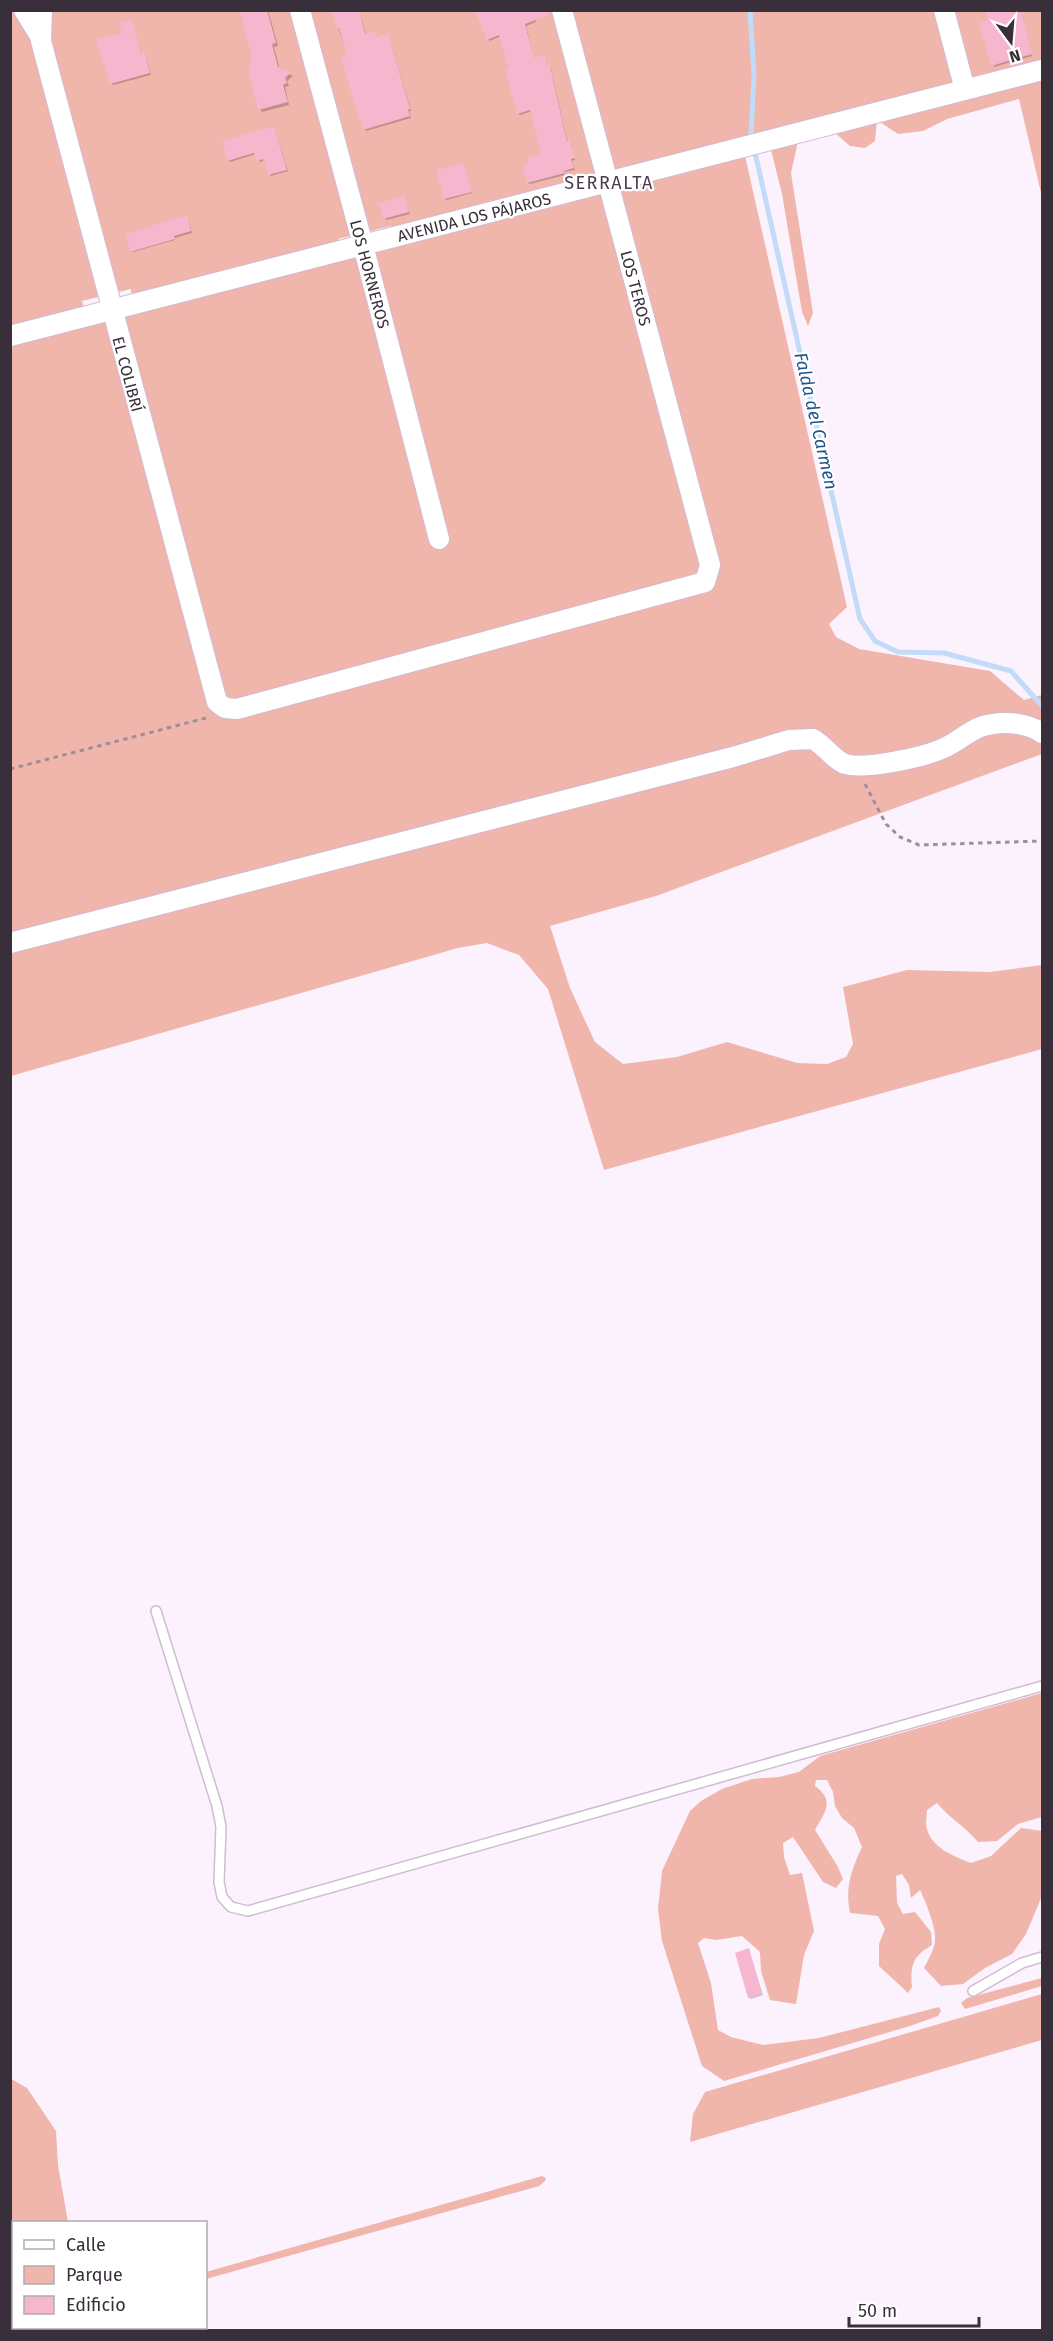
<svg xmlns="http://www.w3.org/2000/svg" width="1053" height="2341" viewBox="0 0 1053 2341" font-family="'Fira Sans',sans-serif">
	<rect width="100%" height="100%" fill="#fcf2fe"/>
	<path fill="#f0b5ab" fill-rule="evenodd" d="M11 11H1042V197L1019 99 947 119 923 131 898 134 877 120 875 141 865 148 850 146 834 132 799 137 791 173 813 313 808 326 802 312 782 194 771 150 757 136 743 147 847 607 829 624 836 637 859 649 990 671 1024 700 1042 695V754L656 896 550 926 570 988 595 1042 623 1064 677 1057 727 1042 797 1063 827 1064 846 1057 853 1044 843 987 907 970 990 972 1042 965V1049L604 1170 548 989 519 955 487 943 458 948 11 1076ZM391 226 388 239 348 249 338 239ZM131 289V292L139 303 82 317 84 307 82 301Z
		M1042 1693V1817L1018 1824 997 1841 978 1842C966 1827 949 1818 937 1803L927 1810C927 1815 925 1824 927 1829 932 1848 955 1857 971 1863L991 1856 1021 1828 1042 1831V1896L1026 1934 1012 1954 985 1968 963 1984 941 1986 924 1968C929 1958 936 1948 935 1936 935 1925 925 1900 920 1890L911 1898 909 1885 902 1874 896 1876 897 1903 903 1914 915 1912 931 1932 932 1945C913 1956 910 1965 912 1987L908 1993 879 1966V1944L885 1929 878 1916 850 1913C845 1887 851 1871 862 1847L854 1828 842 1818 835 1806 833 1792 827 1780H816L815 1786C836 1801 824 1813 815 1830L838 1867 843 1879 836 1888 823 1882 793 1837 783 1843 784 1857 790 1875 802 1873 814 1931 804 1955 796 2004 770 2000 761 1971 760 1952 742 1936 716 1940 704 1938 698 1943 711 1983 718 2030 731 2037 763 2045 819 2038 939 2007 941 2011 938 2016 910 2026 724 2081 702 2066 662 1941 658 1909 662 1871 690 1811 701 1801 722 1789 752 1779 779 1777 799 1772 820 1756Z
		M1042 1978V1986L965 2009 961 2003 967 1998Z
		M1042 1994V2040L690 2142 693 2114 705 2092Z
		M10 2078 27 2088 56 2131 58 2165 68 2222H14V2328H32L10 2330Z
		M542 2176 546 2178 545 2181 539 2186 206 2279V2272Z"/>
	<path fill="#0003" d="M241 10H268L278 46 274 47 280 70 293 76 287 81 289 86 285 87 289 105 262 112 260 109 254 58Z
		M337 10H359L366 35 374 33 377 38 387 35 389 37 411 111H409L411 118 366 131 364 129 349 58 338 28Z
		M531 10 536 22 526 26 534 59 544 57 548 67 551 68 565 132 568 142 571 143 575 160 572 161 575 170 564 172 565 175 530 184 528 183 543 155 532 111 520 115 518 113 501 36 490 41 488 39Z
		M987 10H1021L1032 56 994 67 990 21Z
		M131 21 142 55 146 56 151 75 113 85 111 83Z
		M274 127 288 171 271 176 265 160 260 162 256 154 230 162 229 160Z
		M465 166 472 193 447 200 445 199Z
		M404 198 410 214 386 220 385 218Z
		M188 219 192 233 175 238V240L133 252 131 251Z
		M749 1950 763 1995 751 1999 749 1997Z"/>
	<g fill="none" stroke-linecap="round" stroke-linejoin="round">
		<path stroke="#c2dbf8" stroke-width="5" d="M750 10 754 75 751 135 860 619 875 641 898 652 944 653 1011 671 1042 706"/>
	</g>
	<path fill="#f6b6cd" d="M240 10H267L276 43 272 44 278 67 291 72 285 78 287 83 283 85 288 102 258 110 248 70 252 58Z
		M341 10H359L365 34 375 31 376 37 388 33 410 109 408 110 410 116 363 130 341 59 347 57 339 28 337 29 332 12Z
		M475 10H550L551 14 525 24 534 58 544 55 547 65H550L564 129 567 141 570 140 575 158 571 159 574 168 564 171 565 173 527 183 522 166 528 164 527 158 541 154 530 110 517 114 505 69 508 68 499 35 487 40Z
		M985 10H1021L1032 54 991 66 979 23 988 20Z
		M132 19 141 53 145 52 150 73 110 84 96 40 122 33 119 23Z
		M274 126 287 170 268 175 263 159 257 161 254 153 227 161 222 141Z
		M464 162 472 192 444 199 436 170Z
		M405 196 409 212 383 219 379 203Z
		M187 215 191 231 174 236 175 239 130 252 125 234Z
		M749 1948 762 1994 748 1998 735 1953Z"/>
	<g fill="none" stroke-linecap="round" stroke-linejoin="round">
		<defs>
			<path id="service" d="M156 1611 217 1806 221 1827 219 1882 222 1897 231 1907 248 1911 1042 1686
				M973 1991 1022 1963 1042 1957"/>
			<path id="minor" d="M24 10 40 36
				M42 10 41 41 217 702 225 708 237 709 705 582 710 565 562 10
				M300 10 363 245 439 539
				M944 10 965 90
				M10 336 1042 70
				M10 943 733 757 789 740 813 739C824 745 834 760 845 764 866 770 924 757 944 748 957 742 968 732 980 727 1000 720 1025 722 1042 733"/>
		</defs>
		<use href="#service" stroke="#d2bad6" stroke-width="12"/>
		<use href="#minor" stroke="#d2bad6" stroke-width="22"/>
		<path stroke="#9a909c" stroke-width="3" stroke-dasharray="4.5 4.5" stroke-linecap="butt" d="M10 769 206 718
			M865 784 886 824 900 837 919 845 1042 841"/>
		<use href="#service" stroke="#fff" stroke-width="9"/>
		<use href="#minor" stroke="#fff" stroke-width="20"/>
	</g>
	<g text-anchor="middle" stroke-width="4.5" stroke-linejoin="round" paint-order="stroke">
		<g font-size="16" fill="#382f3a" stroke="#fff">
			<text transform="translate(474 217) rotate(-14)" y="6">AVENIDA LOS PÁJAROS</text>
			<text transform="translate(370 274) rotate(75)" y="6">LOS HORNEROS</text>
			<text transform="translate(636 288) rotate(75)" y="6">LOS TEROS</text>
			<text transform="translate(128 374) rotate(75)" y="6">EL COLIBRÍ</text>
		</g>
		<g font-size="18" letter-spacing="1.5" fill="#4e3a52" stroke="#fff">
			<text x="609" y="189">SERRALTA</text>
		</g>
		<g font-size="18" font-style="italic" fill="#1c558d" stroke="#fff">
			<text transform="translate(816 421) rotate(77)" y="6">Falda del Carmen</text>
		</g>
	</g>
	<rect width="1053" height="2341" fill="none" stroke="#382f3a" stroke-width="24"/>
	<rect x="12" y="2221" width="195" height="108" fill="#ffffff" stroke="#afacb0" stroke-width="1.5"/>
	<rect x="24" y="2240" width="30" height="9" fill="#ffffff" stroke="#afacb0" stroke-width="1.5"/>
	<text x="66" y="2251" font-size="18" fill="#382f3a">Calle</text>
	<rect x="24" y="2266" width="30" height="18" fill="#f0b5ab" stroke="#afacb0" stroke-width="1.5"/>
	<text x="66" y="2281" font-size="18" fill="#382f3a">Parque</text>
	<rect x="24" y="2296" width="30" height="18" fill="#f6b6cd" stroke="#afacb0" stroke-width="1.5"/>
	<text x="66" y="2311" font-size="18" fill="#382f3a">Edificio</text>
	<g transform="translate(1011 42) rotate(164)" stroke="#ffffff" stroke-width="4.5" paint-order="stroke">
	<path d="M0-4.5L10 22L0 15L-10 22Z" fill="#382f3a"/>
	<text y="-9" font-size="16" font-weight="bold" text-anchor="middle" fill="#382f3a">N</text>
	</g>
	<path d="M849 2317v9h130v-9" fill="none" stroke="#382f3a" stroke-width="3"/>
	<text x="858" y="2317" font-size="18" fill="#382f3a" stroke="#ffffff" stroke-width="4.5" paint-order="stroke">50 m</text>
</svg>
